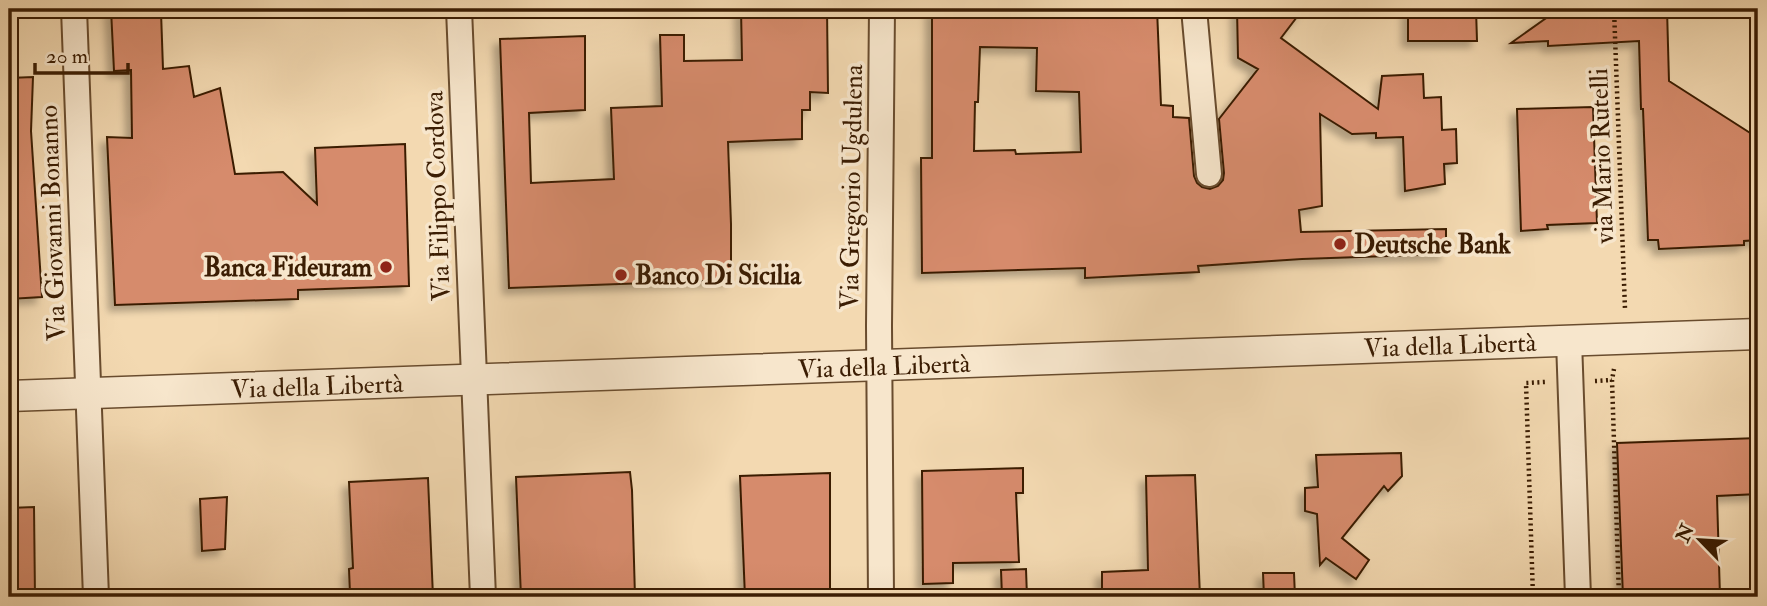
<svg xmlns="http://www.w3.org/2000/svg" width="1767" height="606" viewBox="0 0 1767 606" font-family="'IM FELL Double Pica',serif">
	<defs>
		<filter id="shadow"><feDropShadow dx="-6" dy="6" stdDeviation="3.5" flood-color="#0004"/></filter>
	</defs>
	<rect width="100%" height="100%" fill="#f3d9b1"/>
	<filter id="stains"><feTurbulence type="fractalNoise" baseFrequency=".00286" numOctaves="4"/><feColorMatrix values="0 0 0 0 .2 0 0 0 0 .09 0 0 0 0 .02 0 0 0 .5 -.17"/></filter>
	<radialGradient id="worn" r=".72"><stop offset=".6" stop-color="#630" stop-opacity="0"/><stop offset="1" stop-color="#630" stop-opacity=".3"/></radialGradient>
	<path fill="#d68b6c" stroke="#3b1d03" stroke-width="2" fill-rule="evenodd" filter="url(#shadow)" d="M111 9H138V11L161 12 163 69 189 66 194 97 220 88 235 174 283 172 317 204 315 148 405 144 409 286 298 290V299L115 305 107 137 132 138 131 70 114 71Z
		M741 9H827L828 93 810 92V110H802V139L728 142 731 224V280L509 288 500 39 585 36V110L529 113 531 183 614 179 611 108 662 106 660 35H684V61L742 60Z
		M932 9H1157L1161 105 1173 106V117L1189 118 1194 176 1197 183 1202 187 1210 189 1218 186 1223 180 1224 173 1219 119 1258 69 1238 58 1237 9H1303L1281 38 1378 109 1382 76 1423 74 1424 98 1441 97 1442 130 1456 129 1457 163 1444 164 1445 184 1405 191 1403 137 1376 138V133L1352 134 1320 114 1322 206 1299 210 1301 232 1446 229V254L1302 259 1198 266 1199 272 1085 278V268L922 273 921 158H932ZM980 47 1037 48 1036 91 1079 92 1081 152 1016 154 1015 150 974 151 975 102H978Z
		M1408 9H1476L1477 41H1408Z
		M1559 9H1667L1669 81 1758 138V240L1744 241V245L1659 249 1658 240H1648L1643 109H1641L1639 41 1548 46V41L1511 43Z
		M33 77 31 131 42 297 9 299V78Z
		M1593 107 1597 223 1547 225 1548 229 1521 231 1517 109Z
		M1758 438V494L1717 496 1720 597H1623L1617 443Z
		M1401 453 1402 476 1388 491 1384 486 1342 538 1369 560 1356 579 1326 558 1320 565 1317 514 1305 511V488L1318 487 1316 455Z
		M1023 468V493H1016L1019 562 953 563V583L923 584 922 471Z
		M630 472 632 490 635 597H521L516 477Z
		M830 473V597H745L740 476Z
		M1195 475 1200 597H1102V572L1148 570 1146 476Z
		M428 478 433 597H368L367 592 350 594 349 569 353 568 349 482Z
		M227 497 225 549 202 551 200 499Z
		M34 507 35 597H9V508Z
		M1026 569 1027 597H1002L1001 570Z
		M1263 573H1294L1295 597H1264Z"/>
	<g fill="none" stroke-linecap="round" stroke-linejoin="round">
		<defs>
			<path id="minor" d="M74 9 96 597
				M459 9 483 597
				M1194 9 1209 174
				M1569 341 1578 597
				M881 597 879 326 882 9"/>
			<path id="tertiary" d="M9 396 1758 334"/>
		</defs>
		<use href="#minor" stroke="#694c2e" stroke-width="28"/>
		<use href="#tertiary" stroke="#694c2e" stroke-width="33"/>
		<path stroke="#3b1d03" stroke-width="4.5" stroke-dasharray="2 3.5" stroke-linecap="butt" d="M1614 9 1625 309
			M1614 369 1612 380 1619 597
			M1595 381 1612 380
			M1533 597 1526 383 1545 382"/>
		<use href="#minor" stroke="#f7e6cc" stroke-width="24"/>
		<use href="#tertiary" stroke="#f7e6cc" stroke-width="30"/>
	</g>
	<g fill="#8f2418" stroke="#f7e6cc" stroke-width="2.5">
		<circle cx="1340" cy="244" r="7"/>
		<circle cx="386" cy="267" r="7"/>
		<circle cx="621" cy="275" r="7"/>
	</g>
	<g text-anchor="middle" stroke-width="7" stroke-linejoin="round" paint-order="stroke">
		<g font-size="26" fill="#3b1d03" stroke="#f7e6cc">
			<text transform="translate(1601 156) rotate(-92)" y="9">via Mario Rutelli</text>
			<text transform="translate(851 187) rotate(-89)" y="9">Via Gregorio Ugdulena</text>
			<text transform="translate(437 196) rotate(-92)" y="9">Via Filippo Cordova</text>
			<text transform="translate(52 223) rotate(-92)" y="9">Via Giovanni Bonanno</text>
			<text transform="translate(1450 345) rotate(-2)" y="9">Via della Libertà</text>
			<text transform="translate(884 366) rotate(-2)" y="9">Via della Libertà</text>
			<text transform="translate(317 386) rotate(-2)" y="9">Via della Libertà</text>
		</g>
		<g font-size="26" font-weight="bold" fill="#3b1d03" stroke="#f7e6cc" text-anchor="start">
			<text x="1354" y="253">Deutsche Bank</text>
			<text x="372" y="276" text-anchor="end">Banca Fideuram</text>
			<text x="635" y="284">Banco Di Sicilia</text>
		</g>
	</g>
	<rect width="1767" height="606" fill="none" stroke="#f3d9b1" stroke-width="35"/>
	<rect x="10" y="10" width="1746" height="585" fill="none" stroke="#3b1d03" stroke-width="3.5"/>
	<rect x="18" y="18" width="1732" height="571" fill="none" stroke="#3b1d03" stroke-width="2"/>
	<g transform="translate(1700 540) rotate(295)" stroke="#f7e6cc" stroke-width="5" paint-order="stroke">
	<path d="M0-5L12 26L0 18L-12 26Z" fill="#3b1d03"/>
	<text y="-10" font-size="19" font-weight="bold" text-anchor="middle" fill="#3b1d03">N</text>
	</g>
	<path d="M35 63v10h93v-10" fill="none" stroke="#3b1d03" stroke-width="3.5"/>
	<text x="46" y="63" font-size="21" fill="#3b1d03" stroke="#f7e6cc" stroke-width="5" paint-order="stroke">20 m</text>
	<rect width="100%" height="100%" filter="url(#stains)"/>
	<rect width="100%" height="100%" fill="url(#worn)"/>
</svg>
